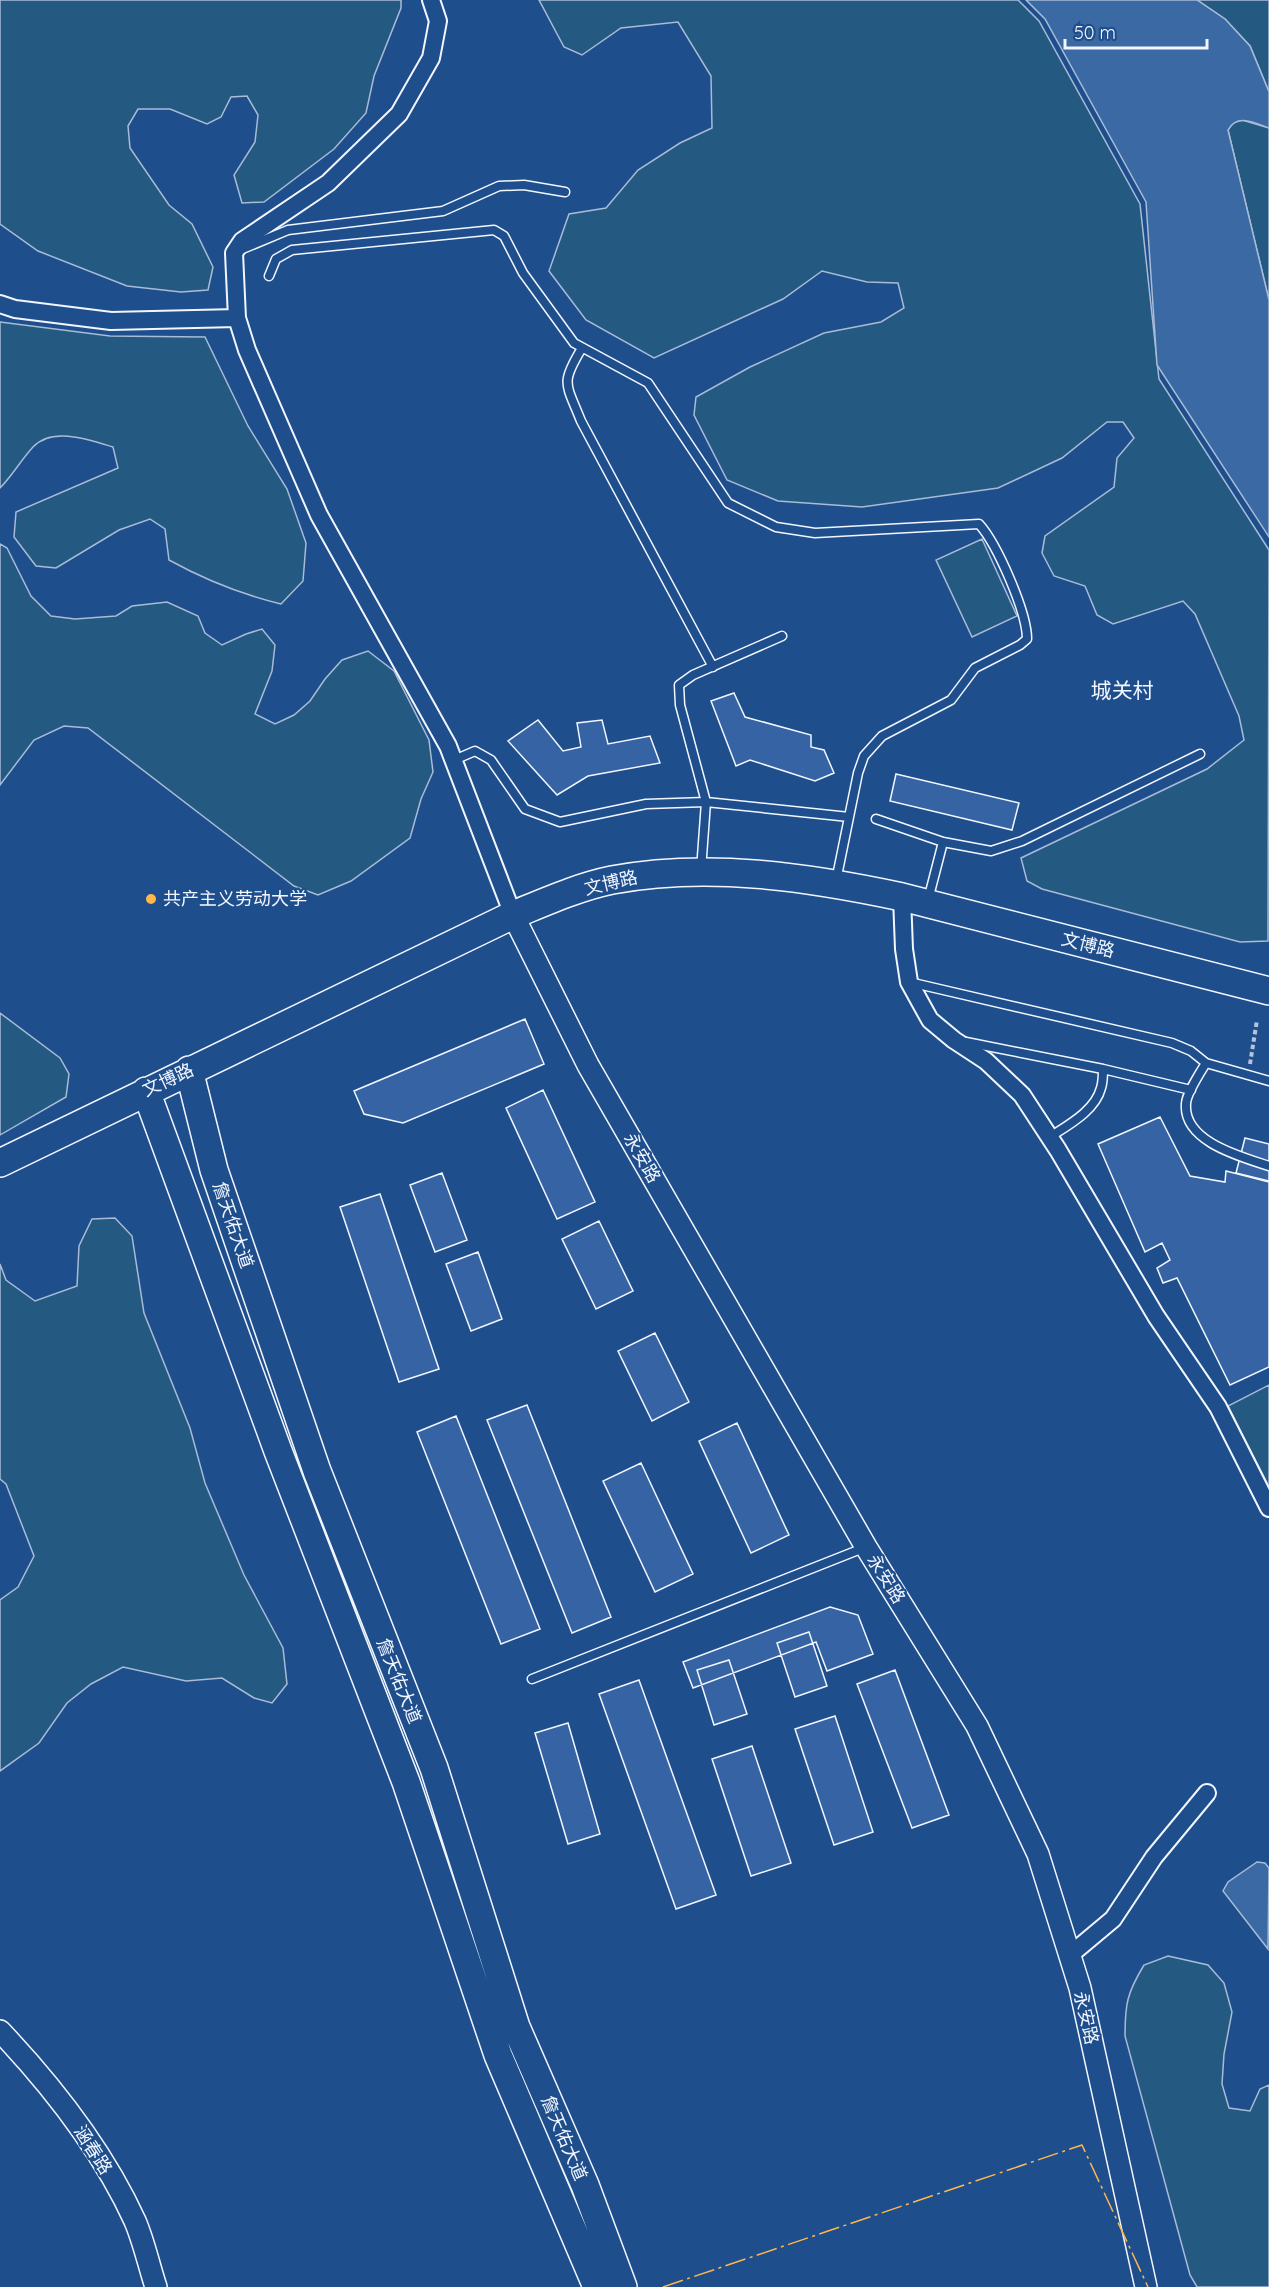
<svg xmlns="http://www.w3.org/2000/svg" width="1269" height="2287" viewBox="0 0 1269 2287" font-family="Quicksand,'Noto Sans SC',sans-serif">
	<rect width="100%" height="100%" fill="#1f4e8c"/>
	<path fill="#245a82" stroke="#a8bbd7" stroke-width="1.5" d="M0 0H401V8L374 76 366 113 334 149 264 202 242 203 234 175 255 142 258 115 247 96 231 97 221 117 207 124 170 109H138L128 126 130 148 169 205 192 224 213 267 208 290 181 292 127 286 38 251 0 224Z
		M539 0H1018L1039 21 1140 204 1159 379 1269 550 1268 941 1240 942 1042 889 1027 881 1021 858 1207 769 1244 740 1239 716 1195 614 1183 601 1113 624 1097 615 1085 586 1054 576 1042 553 1045 536 1114 487 1117 458 1134 438 1123 422H1107L1062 458 998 488 862 507 778 501 727 480 694 415 696 397 750 367 824 333 881 322 904 308 898 283 867 282 822 271 783 299 654 358 586 320 549 271 569 214 606 208 638 170 680 143 712 128 711 76 678 22 621 28 582 55 564 47Z
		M1197 0H1269V92L1250 46 1225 19Z
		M1242 120 1269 128V300L1228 130 1233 123Z
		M0 322 110 336 205 337 248 426 287 489 306 543 303 581 281 604C240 594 207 581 169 560L165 529 150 519 119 530 56 568 36 566 14 537 16 512 118 468 113 447C90 440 52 426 33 447 21 460 12 476 0 488Z
		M982 539 1017 616 972 637 936 560Z
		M0 544 7 548 31 596 51 616 75 619 116 616 132 606 167 602 198 616 205 633 222 645 246 634 262 629 275 645 272 671 255 714 275 724 294 715 310 701 325 679 342 660 368 651 394 671 429 740 433 772 421 799 410 838 351 881 318 895 294 886 88 728 64 726 34 740 0 785Z
		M0 1013 60 1058 69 1074 66 1097 0 1135Z
		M115 1218 132 1236 144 1313 190 1428 205 1483 244 1575 283 1648 287 1684 272 1703 254 1698 222 1678 186 1681 123 1667 91 1684 67 1703 39 1743 0 1771V1600L18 1587 34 1556 6 1484 0 1479V1264L6 1280 35 1301 77 1286 79 1246 92 1219Z
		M1269 1385V1487L1228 1406Z
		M1168 1956 1208 1965 1224 1983 1232 2012 1224 2054 1222 2084 1229 2108 1250 2111 1260 2089 1269 2085V2287H1197L1190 2275 1125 2036C1125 2004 1127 1993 1144 1965Z"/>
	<path fill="#3b69a3" stroke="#a8bbd7" stroke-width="1.5" d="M1026 0H1197L1225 19 1250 46 1269 92V128C1255 123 1237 113 1228 130L1269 300V537L1157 365 1146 202 1045 19Z
		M1257 1862 1265 1863 1269 1868 1268 1949 1223 1891 1228 1882Z"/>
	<path fill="#3563a3" stroke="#f2f6ff" stroke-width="1.5" d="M734 693 745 717 811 735V747L824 750 834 773 815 781 750 760 736 766 711 701Z
		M538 720 563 751 581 747 577 723 602 720 608 744 650 736 660 763 588 776 557 795 508 741Z
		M896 774 1019 803 1012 830 890 801Z
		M525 1019 544 1064 403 1123 364 1114 354 1091Z
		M543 1090 595 1202 557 1219 506 1108Z
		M1160 1117 1190 1176 1225 1182 1226 1171 1269 1182V1367L1230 1385 1177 1278 1163 1283 1157 1268 1170 1260 1162 1243 1145 1252 1098 1144Z
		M1245 1138 1269 1144V1181L1236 1173Z
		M442 1173 467 1240 435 1252 410 1185Z
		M380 1194 439 1369 399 1382 340 1207Z
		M599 1221 633 1291 596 1309 562 1239Z
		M478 1252 502 1319 471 1331 446 1264Z
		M655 1333 689 1402 652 1421 618 1351Z
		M527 1405 611 1617 572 1633 487 1420Z
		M456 1416 540 1629 501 1644 417 1432Z
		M737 1423 789 1535 751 1553 699 1441Z
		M641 1463 693 1574 655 1592 603 1481Z
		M830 1607 858 1615 873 1654 827 1671 816 1642 693 1688 683 1662Z
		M809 1632 827 1686 795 1697 777 1643Z
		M729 1660 747 1714 714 1725 697 1670Z
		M895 1670 949 1815 912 1828 857 1684Z
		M639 1680 716 1895 676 1909 599 1694Z
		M835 1716 873 1832 834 1845 795 1729Z
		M568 1723 600 1834 568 1844 535 1733Z
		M752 1746 791 1863 751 1876 712 1759Z"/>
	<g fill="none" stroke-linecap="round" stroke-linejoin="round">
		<defs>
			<path id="service" d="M240 250 288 230 443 211 499 186 524 185 565 192
				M269 276 276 259 292 250 494 230 504 236 523 273 574 343 648 383 728 503 776 527 815 533 979 524C997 544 1027 612 1027 639L1020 645 975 668 951 700 882 736 864 756 858 773 836 881
				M582 348C560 384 566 383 581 421L713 667
				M454 760 475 751 491 760 525 809 560 822 646 804 706 802 849 817
				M876 819 943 842 991 851 1022 841 1200 754
				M701 870 706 802 680 705 679 685 693 675 782 636
				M928 900 943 842
				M909 982 1172 1043 1191 1051 1206 1063 1269 1081
				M966 1042 1103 1069 1191 1090
				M1206 1063C1200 1073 1186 1094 1186 1104 1183 1142 1242 1157 1269 1166
				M1050 1137C1068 1125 1095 1111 1101 1088 1103 1082 1103 1075 1103 1069
				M532 1679 866 1547"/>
			<path id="minor" d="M431 0 438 21 431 58 399 114 328 183 242 241 234 253 237 318 247 350 319 515 448 746 513 915
				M0 304 15 309 111 321 237 318
				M902 897 904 949 909 982 930 1020 954 1040 986 1061 1022 1095 1058 1150 1156 1316 1218 1407 1269 1508
				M1070 1955 1113 1919 1154 1857 1207 1793"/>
			<path id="tertiary" d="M513 915 588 1065 866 1547 977 1726 1038 1854 1080 1988 1146 2287
				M0 2031C53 2087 103 2151 135 2221 144 2242 149 2266 156 2287"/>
			<path id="primary" d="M189 1070 214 1170 317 1471 434 1768 516 2027 585 2185 623 2287
				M146 1091 278 1451 406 1782 498 2055 597 2287
				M0 1163 513 915C545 902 578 887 612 880 708 862 808 877 902 897L1269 991"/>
		</defs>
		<use href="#service" stroke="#f2f6ff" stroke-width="11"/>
		<use href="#minor" stroke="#f2f6ff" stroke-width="20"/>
		<use href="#tertiary" stroke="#f2f6ff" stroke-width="24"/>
		<use href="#primary" stroke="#f2f6ff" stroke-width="30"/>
		<path stroke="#b3c4dc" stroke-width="4" stroke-dasharray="4.5 3" stroke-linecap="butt" d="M1250 1064 1257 1020"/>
		<use href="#service" stroke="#1f4e8c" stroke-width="8"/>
		<use href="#minor" stroke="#1f4e8c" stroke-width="16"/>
		<use href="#tertiary" stroke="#1f4e8c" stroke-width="21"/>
		<use href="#primary" stroke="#1f4e8c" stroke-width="27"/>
		<path stroke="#ffb74d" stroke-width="1.5" stroke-dasharray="21 4.5 3 4.5" stroke-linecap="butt" d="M663 2287 1082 2145 1148 2287"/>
	</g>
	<circle fill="#ffb74d" stroke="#1f4e8c" stroke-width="2" cx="151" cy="899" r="6"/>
	<g text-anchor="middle" stroke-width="4.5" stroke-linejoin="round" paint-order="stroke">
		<g font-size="18" fill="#f2f6ff" stroke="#1f4e8c">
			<text transform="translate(611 883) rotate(-13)" y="6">文博路</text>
			<text transform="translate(1088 945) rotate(14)" y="6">文博路</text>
			<text transform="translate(168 1080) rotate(-25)" y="6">文博路</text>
			<text transform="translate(642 1158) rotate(60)" y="6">永安路</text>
			<text transform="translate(233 1225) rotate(71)" y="6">詹天佑大道</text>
			<text transform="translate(886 1579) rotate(58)" y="6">永安路</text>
			<text transform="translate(399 1681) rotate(68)" y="6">詹天佑大道</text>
			<text transform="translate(1086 2018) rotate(77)" y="6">永安路</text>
			<text transform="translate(564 2138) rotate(67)" y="6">詹天佑大道</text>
			<text transform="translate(93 2150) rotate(57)" y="6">涵春路</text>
		</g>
		<g font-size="18" fill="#f2f6ff" stroke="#1f4e8c" text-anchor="start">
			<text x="163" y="905">共产主义劳动大学</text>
		</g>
		<g font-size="21" fill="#f2f6ff" stroke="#1f4e8c">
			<text x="1122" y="698">城关村</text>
		</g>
	</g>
	<path d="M1065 39v9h142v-9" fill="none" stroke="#f2f6ff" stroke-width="3"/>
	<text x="1074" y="39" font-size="18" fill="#f2f6ff" stroke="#1f4e8c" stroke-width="4.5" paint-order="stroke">50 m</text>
</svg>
